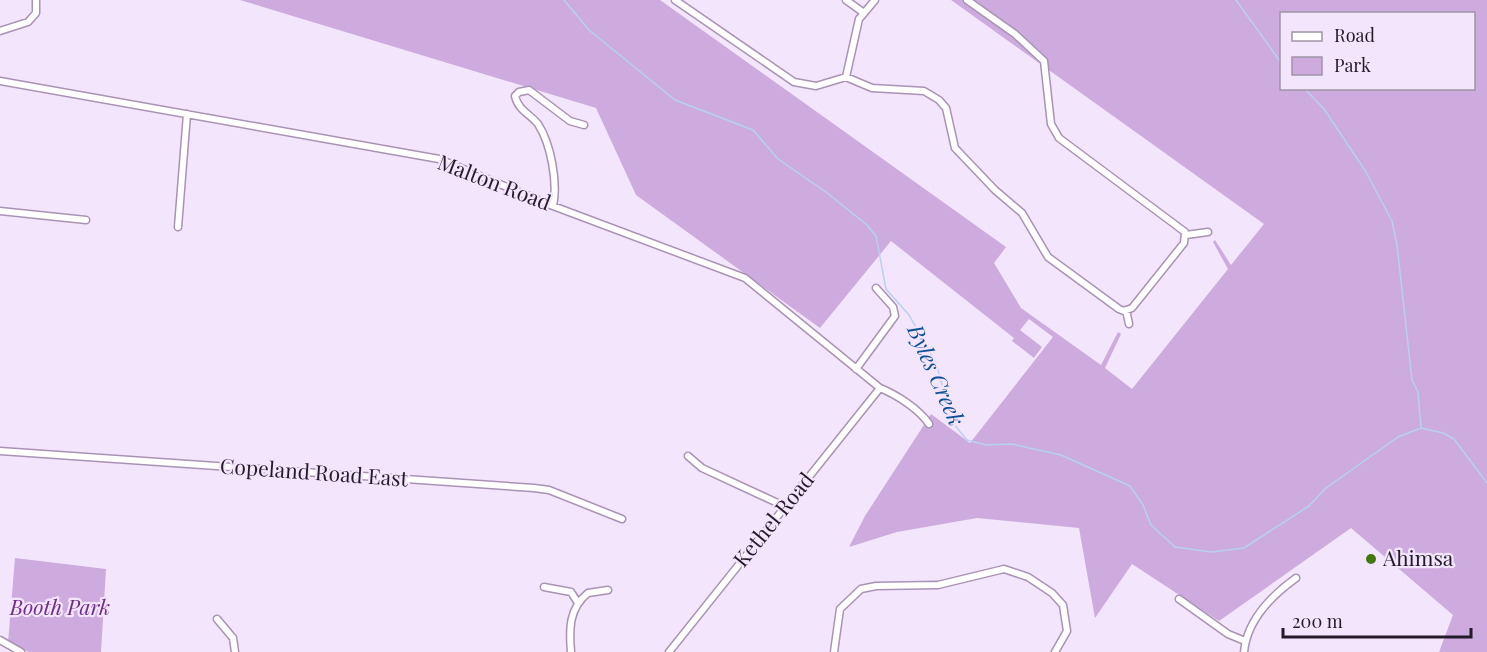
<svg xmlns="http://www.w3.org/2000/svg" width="1487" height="652" viewBox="0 0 1487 652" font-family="'Playfair Display',serif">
	<rect width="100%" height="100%" fill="#f3e5fb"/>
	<path fill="#cdabde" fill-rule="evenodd" d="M240 0H660L1006 247 994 263 1021 308 1101 365 1118 332 1121 334 1105 368 1132 389 1228 269 1213 242 1215 240 1231 265 1264 224 951 0H1487V652H1439L1453 615 1351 528 1219 621 1132 564 1095 618 1079 528 977 518 897 532 849 547 865 516 931 414 970 443 1053 337 1029 319 1020 330 1042 347 1034 358 1012 341 1014 338 891 241 820 328 636 195 596 108ZM1282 14H1474V88H1282Z
		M15 558 106 569 101 652H29L8 643Z"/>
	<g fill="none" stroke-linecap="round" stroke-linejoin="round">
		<path stroke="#b7d1f1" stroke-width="1.5" d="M564 0 589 30 675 100 753 130 778 159 826 192 867 225 876 236 886 289 909 315 936 363 953 423 967 440 986 445 1012 444 1061 455 1130 486 1143 505 1151 525 1175 547 1211 552 1244 548 1309 506 1326 488 1398 437 1421 428 1443 433 1454 439 1487 483
			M1236 0 1282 64
			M1304 88 1324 109 1366 172 1392 221 1397 245 1412 380 1418 392 1421 428"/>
		<defs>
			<path id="street" d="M675 0 794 82 816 86 846 77
				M846 0 864 13
				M875 0 859 19 846 77 872 88 924 91 939 100 946 108 955 148 995 190 1022 213 1048 257 1119 309 1124 311 1132 308 1184 243 1185 232 1059 138 1051 124 1044 61 1015 34 967 0
				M0 31 28 22 36 13V0
				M0 81 439 159 553 206 745 278 880 388C897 395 919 409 929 424
				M553 206C558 183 551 144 538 124 530 114 518 110 515 96L519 92 529 90 570 121 584 125
				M0 211 86 220
				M178 227 187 114
				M1186 235 1208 232
				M1126 310 1129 324
				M856 369 895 316 893 307 876 288
				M0 451 534 488 549 490 622 519
				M688 456 702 468 784 506
				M544 587 571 592 578 603
				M1179 599 1228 634 1245 641
				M217 619 233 638 235 652
				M0 640 21 652
				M571 652C569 629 569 608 588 593L608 590
				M669 652 880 388
				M834 652 840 609 861 589 876 586 938 585 1004 569 1028 577 1052 593 1063 605 1067 631 1055 652
				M1244 652C1247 620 1271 596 1296 578"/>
		</defs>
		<use href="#street" stroke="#a992b5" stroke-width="9"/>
		<use href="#street" stroke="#fff" stroke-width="6"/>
	</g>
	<circle fill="#42790d" stroke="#f3e5fb" stroke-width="2" cx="1371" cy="559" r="6"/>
	<g text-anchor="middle" stroke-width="4.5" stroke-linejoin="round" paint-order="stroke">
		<g font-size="21" fill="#241b28" stroke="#f3e5fb">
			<text transform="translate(494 183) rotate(21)" y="7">Malton Road</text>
			<text transform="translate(314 473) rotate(4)" y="7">Copeland Road East</text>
			<text transform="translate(774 520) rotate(-51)" y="7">Kethel Road</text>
		</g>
		<g font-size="21" fill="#241b28" stroke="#f3e5fb" text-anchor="start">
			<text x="1383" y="566">Ahimsa</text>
		</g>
		<g font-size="21" font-style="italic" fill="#712a8d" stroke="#f3e5fb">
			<text x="60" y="615">Booth Park</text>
		</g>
		<g font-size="22" font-style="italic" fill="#0d5096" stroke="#f3e5fb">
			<text transform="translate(936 375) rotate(66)" y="8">Byles Creek</text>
		</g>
	</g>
	<rect x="1280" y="12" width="195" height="78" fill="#f3e5fb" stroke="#a094a7" stroke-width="1.5"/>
	<rect x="1292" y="32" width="30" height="9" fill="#ffffff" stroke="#a094a7" stroke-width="1.5"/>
	<text x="1334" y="42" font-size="18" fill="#241b28">Road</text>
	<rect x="1292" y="57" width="30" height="18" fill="#cdabde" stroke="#a094a7" stroke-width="1.5"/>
	<text x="1334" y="72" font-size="18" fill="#241b28">Park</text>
	<path d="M1283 628v9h188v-9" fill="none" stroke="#241b28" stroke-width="3"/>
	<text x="1292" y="628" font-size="18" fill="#241b28" stroke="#f3e5fb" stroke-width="4.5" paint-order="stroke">200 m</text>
</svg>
